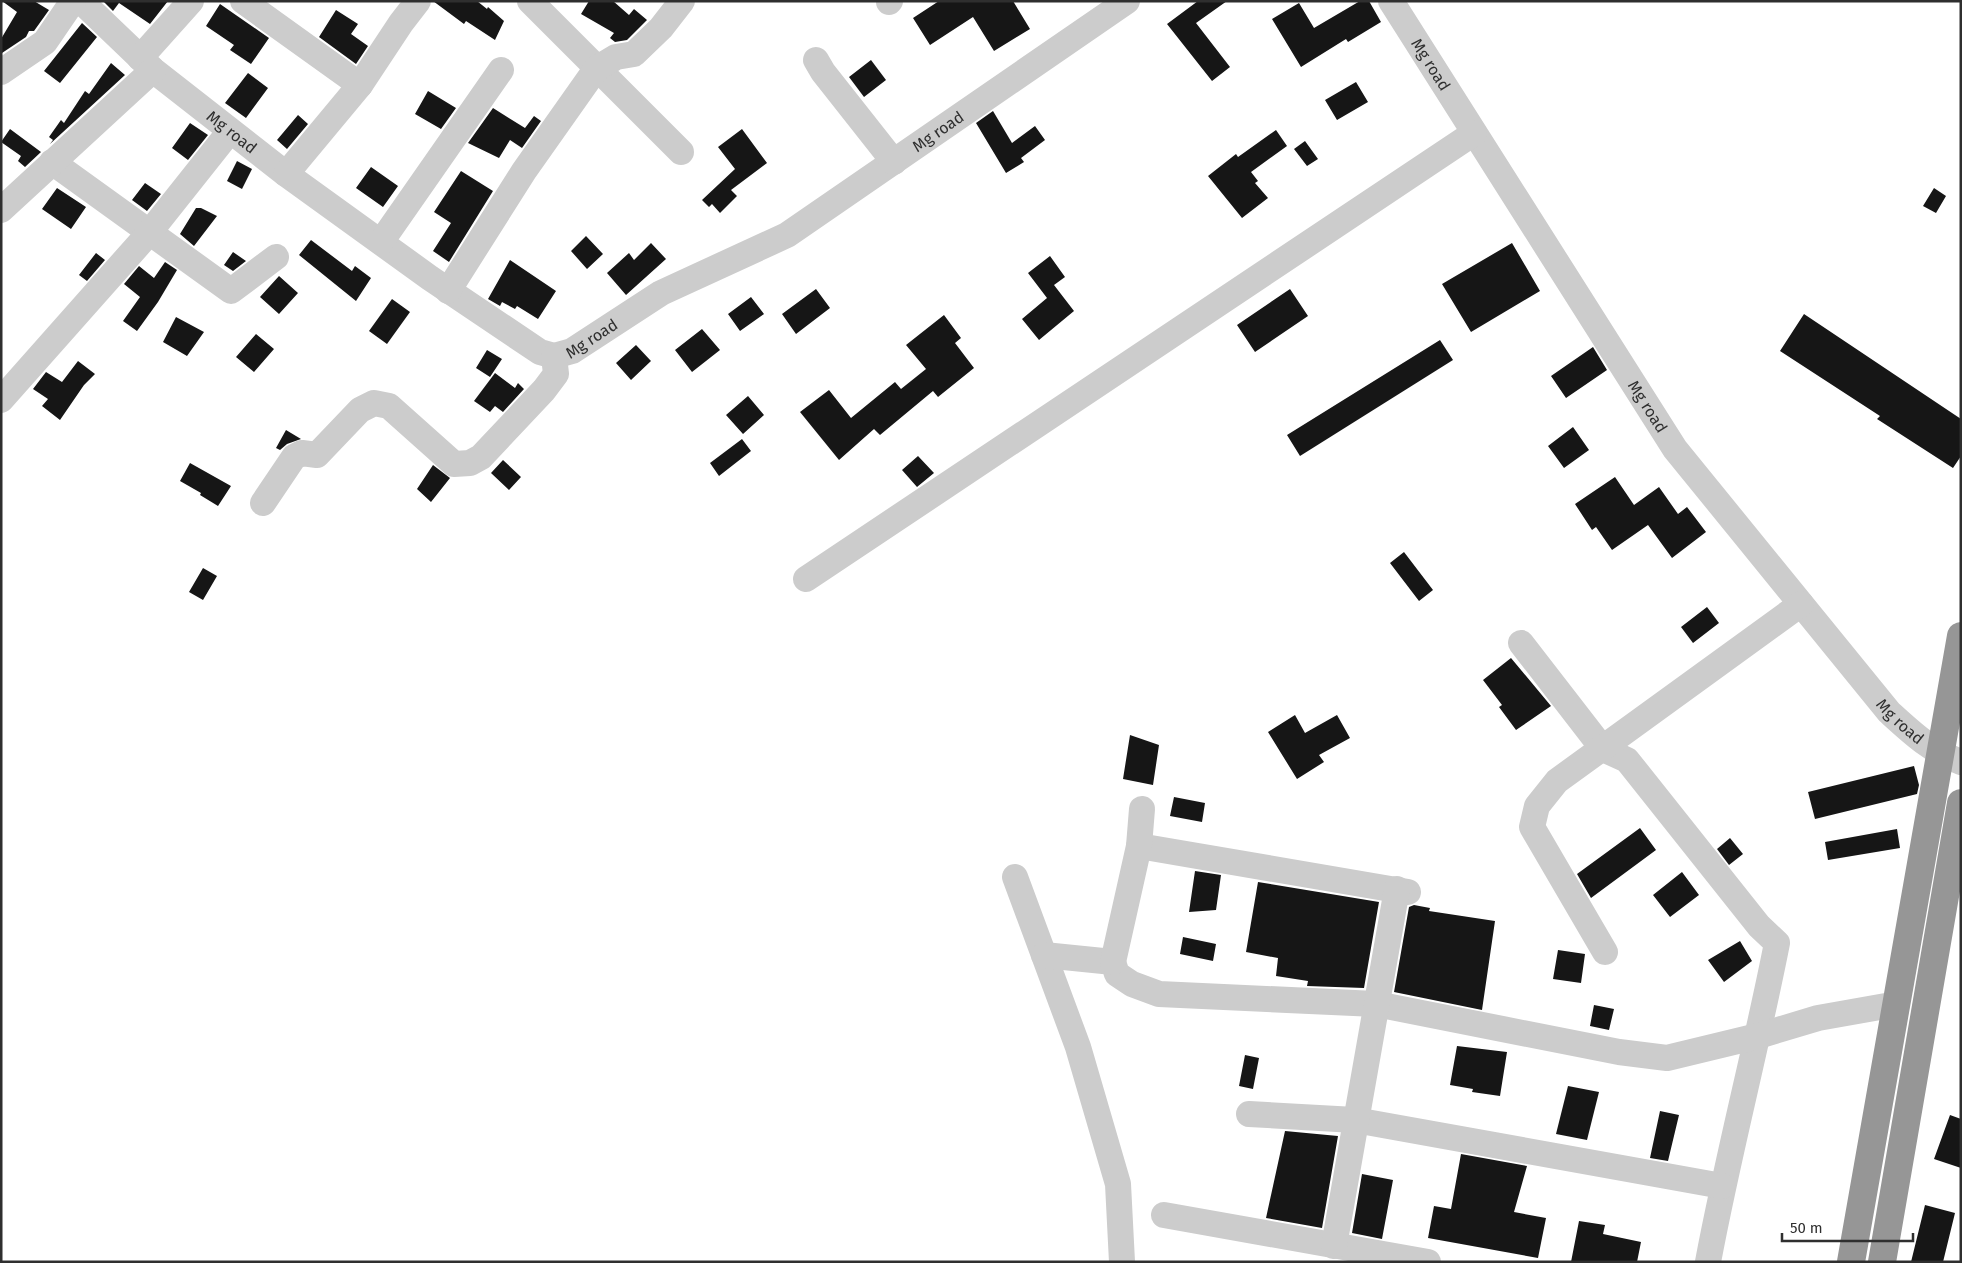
<svg xmlns="http://www.w3.org/2000/svg" width="1962" height="1263" viewBox="0 0 1962 1263" font-family="'Fira Sans',sans-serif">
	<rect width="100%" height="100%" fill="#fff"/>
	<path fill="#161616" d="M2 1H34L49 10 34 31H29L26 37 2 53 1 39 17 12Z
		M103 1H168L150 24 119 3 113 11Z
		M433 1H477L487 9 488 7 504 21 495 40 466 21 464 24Z
		M589 1H613L629 15 634 9 647 20 627 40 615 42 610 38 614 33 581 14Z
		M939 1H1013L1030 29 994 51 973 17 930 45 913 18Z
		M1198 1H1227L1196 23 1230 67 1212 81 1167 24Z
		M1360 1H1369L1381 22 1348 42 1346 39 1301 67 1272 19 1299 3 1314 28Z
		M220 4 269 38 251 64 230 50 234 45 206 26Z
		M336 10 358 24 351 34 368 46 356 64 319 37Z
		M82 23 97 37 60 83 44 71Z
		M871 60 886 80 864 97 849 77Z
		M111 63 125 75 50 144 53 140 49 137 61 120 64 123 85 91 89 94Z
		M248 73 268 88 246 118 225 103Z
		M1356 82 1368 102 1337 120 1325 100Z
		M428 91 456 108 441 129 415 114Z
		M493 108 525 128 534 116 541 121 522 148 510 140 499 158 468 143Z
		M993 111 1012 143 1035 126 1045 140 1021 158 1024 162 1006 173 976 123Z
		M298 115 308 124 287 149 277 140Z
		M190 123 208 135 188 160 172 148Z
		M10 129 41 152 25 167 18 161 21 156 1 142Z
		M742 129 767 163 731 190 737 196 720 213 712 204 709 207 702 200 735 169 718 147Z
		M1276 130 1287 146 1251 172 1258 181 1255 183 1268 198 1242 218 1208 176 1236 154 1238 157Z
		M1305 141 1318 159 1307 166 1294 149Z
		M237 161 252 169 242 189 227 181Z
		M371 167 398 186 383 207 356 188Z
		M461 171 493 191 449 262 433 251 451 223 434 212Z
		M145 183 161 194 147 211 132 200Z
		M57 188 86 207 71 229 42 209Z
		M1934 188 1946 196 1936 213 1923 206Z
		M196 208H201L217 216 194 246 180 234Z
		M586 236 603 254 587 269 571 251Z
		M311 240 352 271 355 266 371 278 356 301 299 255Z
		M651 243 666 259 626 295 607 273 629 253 634 260Z
		M1512 243 1540 291 1471 332 1442 284Z
		M233 252 246 261 233 271 224 265Z
		M96 253 105 260 87 281 79 275Z
		M1050 256 1065 277 1054 285 1074 311 1039 340 1022 319 1047 298 1028 273Z
		M510 260 556 291 538 319 517 306 515 309 502 302 500 306 488 299Z
		M165 262 177 270 158 302 137 331 123 321 140 297 124 284 139 266 154 278Z
		M279 276 298 293 279 314 260 297Z
		M816 289 830 308 796 334 782 314Z
		M1290 289 1308 316 1255 352 1237 325Z
		M751 297 764 314 740 331 728 314Z
		M392 299 410 312 387 344 369 331Z
		M1804 314 1961 419V456L1953 468 1877 419 1880 416 1780 351Z
		M944 315 961 338 955 343 974 368 938 397 933 391 880 435 874 429 839 460 800 412 829 390 851 418 895 382 901 389 926 369 906 345Z
		M176 317 204 332 187 356 163 342Z
		M702 329 720 350 692 372 675 350Z
		M256 334 274 349 254 372 236 357Z
		M1440 340 1453 360 1300 456 1287 435Z
		M636 345 651 361 631 380 616 363Z
		M1593 347 1607 370 1566 398 1551 376Z
		M487 350 502 359 490 377 476 368Z
		M78 361 95 374 84 385 60 420 42 406 48 399 33 389 46 372 62 382Z
		M495 373 515 388 518 383 524 389 503 412 495 406 490 412 474 401Z
		M748 396 764 415 743 434 726 415Z
		M1573 427 1589 450 1564 468 1548 446Z
		M286 430 301 439 287 444 280 450 276 448Z
		M742 439 751 451 719 476 710 463Z
		M918 456 934 473 917 487 902 470Z
		M503 460 521 477 509 490 491 473Z
		M190 463 231 486 218 506 200 495 201 493 180 481Z
		M433 465 450 478 431 502 417 489Z
		M1615 477 1634 505 1659 487 1678 514 1687 507 1706 532 1672 558 1648 525 1612 550 1596 527 1592 530 1575 504Z
		M1404 552 1433 590 1419 601 1390 563Z
		M203 568 217 576 203 600 189 592Z
		M1707 607 1719 623 1693 643 1681 627Z
		M1511 658 1551 706 1516 730 1499 707 1502 705 1483 680Z
		M1295 715 1305 733 1337 715 1350 738 1319 755 1324 762 1297 779 1268 732Z
		M1130 735 1159 745 1153 785 1123 779Z
		M1914 766 1919 785 1917 794 1815 819 1808 792Z
		M1174 797 1205 803 1202 822 1170 816Z
		M1640 828 1656 850 1591 898 1577 874Z
		M1897 829 1900 848 1828 860 1825 842Z
		M1730 838 1743 854 1729 865 1717 849Z
		M1195 871 1221 875 1216 910 1189 912Z
		M1682 872 1699 895 1670 917 1653 895Z
		M1258 882 1379 902 1364 988 1307 986 1308 981 1276 976 1278 958 1246 952Z
		M1414 905 1430 908 1429 911 1495 921 1482 1010 1394 992 1409 907Z
		M1183 937 1216 944 1213 961 1180 954Z
		M1740 941 1752 961 1724 982 1708 960Z
		M1558 950 1585 954 1581 983 1553 979Z
		M1594 1005 1614 1009 1609 1030 1590 1026Z
		M1457 1046 1507 1052 1500 1096 1472 1092 1473 1089 1450 1085Z
		M1245 1055 1259 1058 1253 1089 1239 1086Z
		M1568 1086 1599 1092 1587 1140 1556 1134Z
		M1660 1111 1679 1115 1668 1161 1650 1158Z
		M1950 1115 1961 1119V1168L1934 1159Z
		M1285 1131 1338 1136 1322 1228 1266 1218Z
		M1461 1154 1527 1166 1514 1212 1546 1218 1538 1258 1428 1238 1434 1206 1451 1209Z
		M1362 1174 1393 1180 1382 1239 1352 1233Z
		M1925 1205 1955 1213 1943 1262H1911Z
		M1579 1221 1605 1225 1603 1234 1641 1242 1637 1262H1571Z"/>
	<g fill="none" stroke-linecap="round" stroke-linejoin="round">
		<g stroke="#ccc" stroke-width="26">
			<path id="s1" d="M81 1 153 70 286 174 430 278 540 352 554 356 572 351 661 293 787 235 1127 1"/>
			<path d="M243 1 360 85"/>
			<path d="M530 1 681 152"/>
			<path id="s2" d="M1391 1 1675 449 1889 712C1912 733 1931 751 1961 762"/>
			<path d="M889 2 890 1"/>
			<path d="M140 58 191 1"/>
			<path d="M816 60 823 72 894 162"/>
			<path d="M1 72 45 42 73 1"/>
			<path d="M52 162 231 291 276 257"/>
			<path d="M286 174 360 85 401 23 418 1"/>
			<path d="M1 210 153 70"/>
			<path d="M381 242 501 70"/>
			<path d="M448 291 524 171 596 69 616 57 634 54 661 28 682 1"/>
			<path d="M1 400 149 233 230 131"/>
			<path d="M263 503 294 457 302 453 317 455 360 410 374 403 389 406 454 464 470 463 481 457 544 390 556 374 554 356"/>
			<path d="M806 579 1474 133"/>
			<path d="M1521 643 1603 749 1627 760 1759 926 1777 943C1756 1050 1728 1155 1708 1262"/>
			<path d="M1139 846 1408 892"/>
			<path d="M1015 877 1078 1047 1118 1184 1122 1262"/>
			<path d="M1605 952 1532 827 1537 806 1557 781 1801 604"/>
			<path d="M1044 955 1113 962 1117 974 1132 984 1159 994 1376 1004 1619 1052 1667 1058 1758 1036 1818 1018 1897 1004"/>
			<path d="M1113 962 1139 846 1142 809"/>
			<path d="M1249 1114 1355 1120 1722 1186"/>
			<path d="M1164 1215 1428 1262"/>
			<path d="M1334 1246 1397 889"/>
		</g>
		<path stroke="#969696" stroke-width="28" d="M1851 1262 1961 636
			M1882 1262 1961 803"/>
	</g>
	<g text-anchor="middle" stroke-width="5" stroke-linejoin="round" paint-order="stroke">
		<g font-size="16" fill="#2f2f2f" stroke="#fff">
			<text dy="6" stroke="none"><textPath href="#s2" startOffset="75">Mg road</textPath></text>
			<text dy="6" stroke="none"><textPath href="#s1" startOffset="1040">Mg road</textPath></text>
			<text dy="6" stroke="none"><textPath href="#s1" startOffset="200">Mg road</textPath></text>
			<text dy="6" stroke="none"><textPath href="#s1" startOffset="635">Mg road</textPath></text>
			<text dy="6" stroke="none"><textPath href="#s2" startOffset="480">Mg road</textPath></text>
			<text dy="6" stroke="none"><textPath href="#s2" startOffset="884">Mg road</textPath></text>
		</g>
	</g>
	<rect width="1962" height="1263" fill="none" stroke="#2f2f2f" stroke-width="5"/>
	<path d="M1782 1233v8h131v-8" fill="none" stroke="#2f2f2f" stroke-width="2.5"/>
	<text x="1790" y="1233" font-size="15" fill="#2f2f2f" stroke="#ffffff" stroke-width="4" paint-order="stroke">50 m</text>
</svg>
